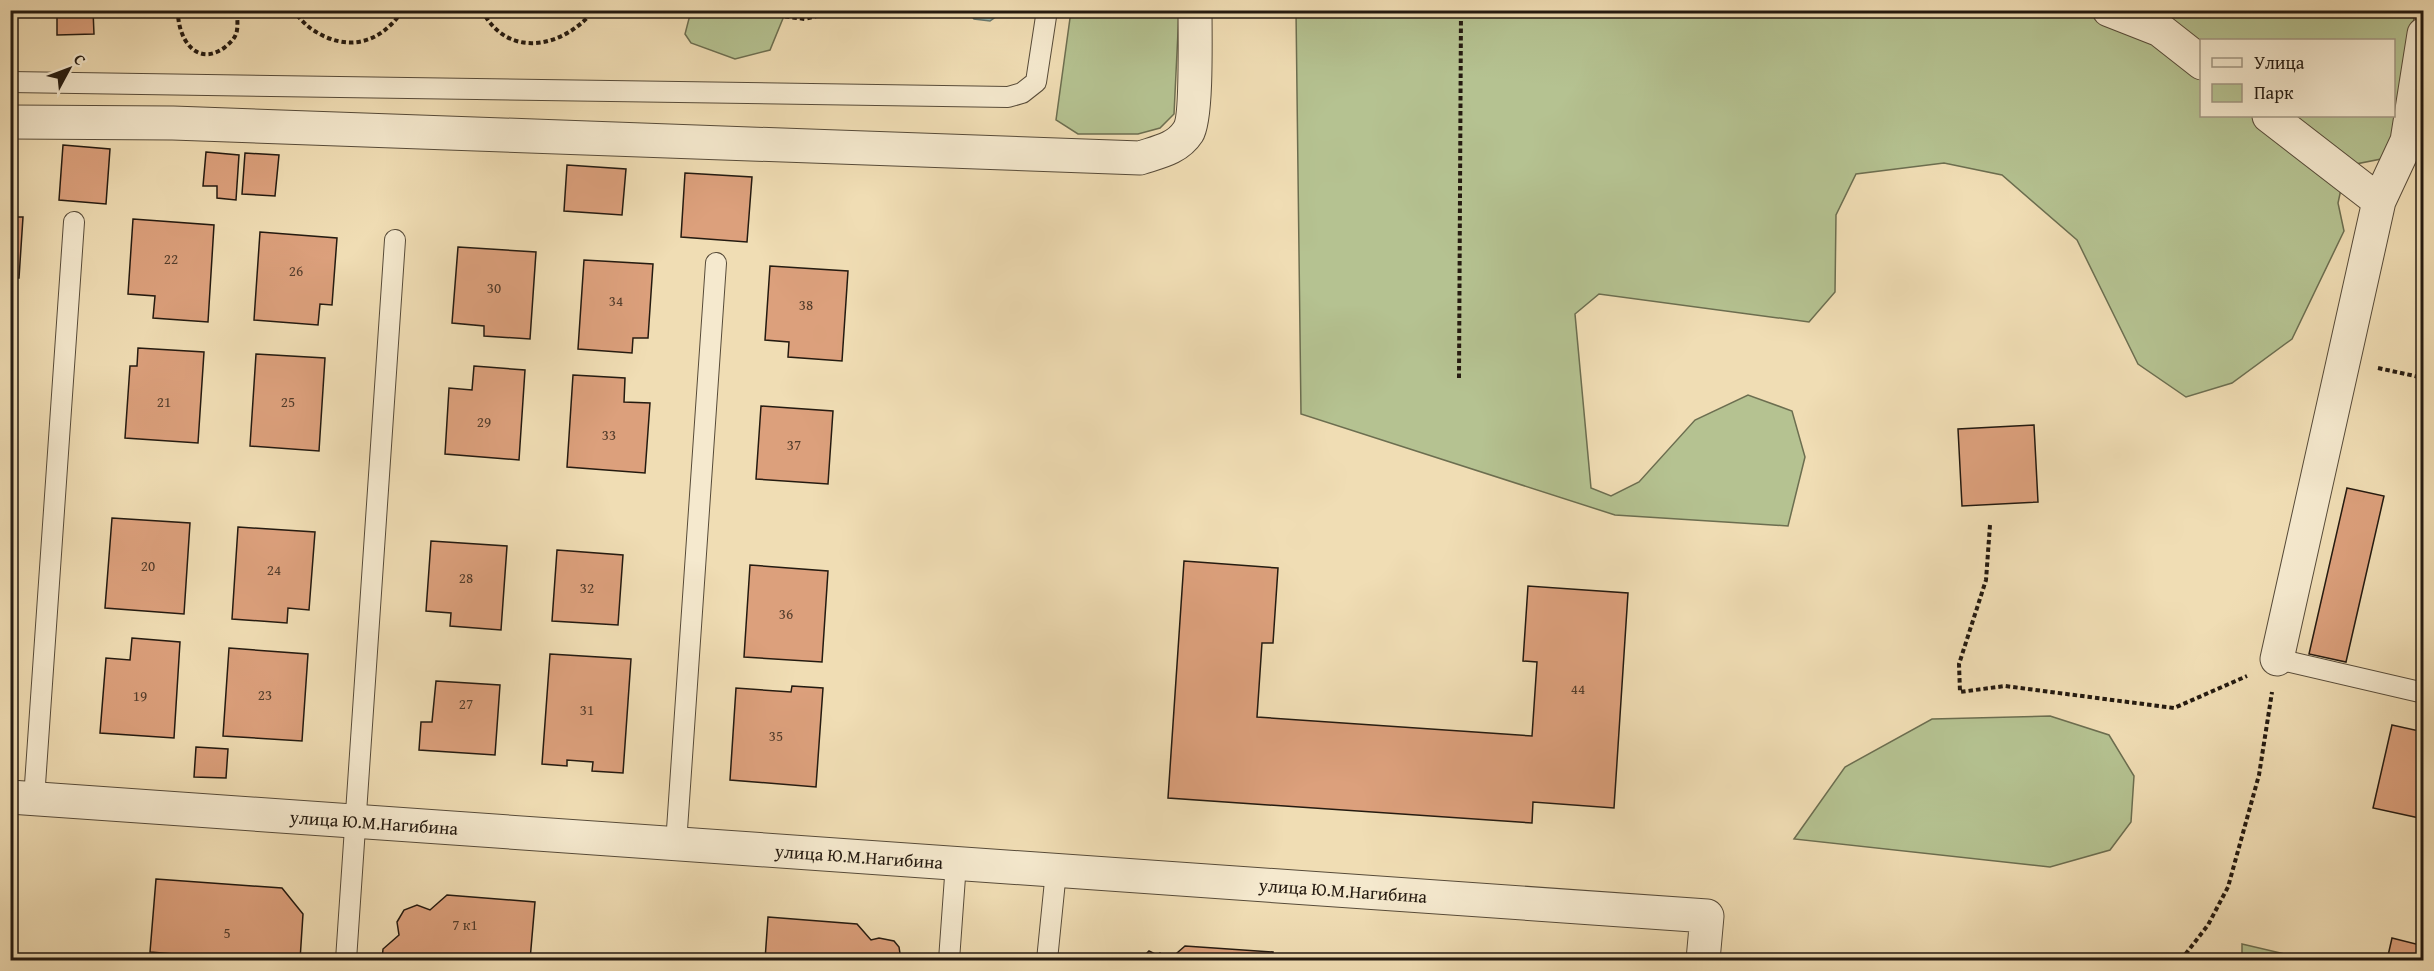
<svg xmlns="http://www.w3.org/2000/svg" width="2434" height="971" viewBox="0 0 2434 971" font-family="'Gentium Book Plus',serif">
	<rect width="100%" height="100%" fill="#f0ddb4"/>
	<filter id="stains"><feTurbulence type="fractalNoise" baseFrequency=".00333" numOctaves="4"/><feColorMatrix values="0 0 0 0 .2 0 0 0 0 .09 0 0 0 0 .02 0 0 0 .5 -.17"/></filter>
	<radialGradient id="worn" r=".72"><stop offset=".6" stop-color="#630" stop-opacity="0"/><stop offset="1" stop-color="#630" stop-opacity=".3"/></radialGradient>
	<path fill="#b5c291" stroke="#6c6e50" stroke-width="1.5" fill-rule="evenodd" d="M691 11V10L786 11 770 50 735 59 691 43 685 34Z
		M1071 11H1179L1174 114 1160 128 1138 134H1078L1056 120Z
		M1296 11H2415L2398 128 2381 159 2346 166 2338 203 2344 231 2292 339 2232 383 2186 397 2138 364 2077 240 2002 175 1944 163 1856 174 1836 215 1835 292 1809 322 1599 294 1575 314 1591 488 1611 496 1639 482 1695 420 1748 395 1792 411 1805 457 1788 526 1615 515 1301 414ZM2202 40H2394V116H2202Z
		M2050 716 2109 735 2134 776 2131 822 2110 850 2050 867 1794 839 1845 767 1932 719Z
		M2242 944 2311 960H2242Z"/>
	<path fill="#9bbbb2" stroke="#6b7b71" stroke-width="1.5" d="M968 11H1004L990 21 974 19Z"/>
	<path fill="#dca07c" stroke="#241a10" stroke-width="1.5" d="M57 10H93L94 34 57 35Z
		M63 145 110 149 106 204 59 200Z
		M206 152 239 155 236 200 217 198V186H203Z
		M245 153 279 155 275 196 242 194Z
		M567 165 626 169 622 215 564 211Z
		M685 173 752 177 747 242 681 237Z
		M10 217H23L19 278H10Z
		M133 219 214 225 208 322 153 318 155 296 128 294Z
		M260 232 337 238 332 305 320 304 318 325 254 320Z
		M458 247 536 252 530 339 484 336V326L452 323Z
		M584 260 653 264 648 338H633L632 353 578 349Z
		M770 266 848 271 842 361 788 357 789 342 765 340Z
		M10 335H13L10 377Z
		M138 348 204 352 198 443 125 438 130 366H137Z
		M256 354 325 358 319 451 250 446Z
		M474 366 525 370 519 460 445 454 449 388 472 390Z
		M573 375 625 378 624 402 650 403 645 473 567 467Z
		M761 406 833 411 828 484 756 479Z
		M2034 425 2038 502 1962 506 1958 429Z
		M2347 488 2384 496 2346 662 2309 654Z
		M112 518 190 523 184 614 105 608Z
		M238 527 315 532 309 610 288 608 287 623 232 619Z
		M431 541 507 546 501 630 450 626 451 613 426 611Z
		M557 550 623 555 618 625 552 621Z
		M1184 561 1278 568 1273 643H1262L1257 717 1532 736 1537 662 1523 661 1528 586 1628 593 1614 808 1533 802 1532 823 1168 798Z
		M750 565 828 571 822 662 744 657Z
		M132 638 180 642 174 738 100 733 106 658 130 660Z
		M229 648 308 654 302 741 223 736Z
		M550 654 631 659 623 773 592 771 593 762 567 760V766L542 764Z
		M436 681 500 685 495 755 419 750 421 722H432Z
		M792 686 823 688 816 787 730 780 736 688 791 692Z
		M2392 725 2424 732V819L2373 808Z
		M196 747 228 749 226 778 194 777Z
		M156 879 282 888 303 914 300 960H223V958L150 952Z
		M447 895 535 902 530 960H382L383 949 399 935 397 922 404 910 417 905 430 910Z
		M768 917 857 924 871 940 879 938 894 941 899 947 901 960H765Z
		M2392 938 2424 946V960H2387Z
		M1185 946 1273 952 1272 960H1169Z
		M1149 951 1157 955 1160 953 1167 960H1143V957Z"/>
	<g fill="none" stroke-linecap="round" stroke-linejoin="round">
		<defs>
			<path id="lane" d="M10 82 1008 97 1022 93 1036 82 1047 10
				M2277 659 2424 693
				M34 799 74 222
				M676 844 716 263
				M346 960 395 240
				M949 960 956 863
				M1047 960 1056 871"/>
			<path id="street" d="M2109 10 2160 30 2202 63
				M2269 116 2379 201
				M10 122 173 123 1140 158C1158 152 1177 149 1188 132 1197 119 1195 31 1195 10
				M2277 659 2379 201 2407 141 2424 34
				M10 797 1707 916 1703 960"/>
		</defs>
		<use href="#lane" stroke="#574b39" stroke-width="22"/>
		<use href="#street" stroke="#574b39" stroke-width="35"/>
		<path stroke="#241a10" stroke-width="4" stroke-dasharray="4.5 3" stroke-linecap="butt" d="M178 10C177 36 195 68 224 48 230 43 236 38 237 30 238 24 237 17 237 10
			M292 10C299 17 305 25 313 30 348 53 381 43 403 10
			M482 10C507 60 564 48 594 10
			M756 10 765 14 805 19 839 10
			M2378 368 2424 378
			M1459 378 1461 10
			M1990 525 1986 580 1959 664 1960 692 2005 686 2174 708 2247 676
			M2181 960 2208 925 2228 887 2259 775 2272 692"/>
		<use href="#lane" stroke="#f5e9ce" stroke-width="20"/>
		<use href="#street" stroke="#f5e9ce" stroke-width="33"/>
	</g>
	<g text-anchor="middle" stroke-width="4.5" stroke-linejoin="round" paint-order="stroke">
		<g font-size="15" fill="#523c2b">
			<text x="171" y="264">22</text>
			<text x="296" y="276">26</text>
			<text x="494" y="293">30</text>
			<text x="616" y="306">34</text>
			<text x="806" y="310">38</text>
			<text x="164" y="407">21</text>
			<text x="288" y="407">25</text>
			<text x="484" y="427">29</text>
			<text x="609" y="440">33</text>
			<text x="794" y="450">37</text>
			<text x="148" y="571">20</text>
			<text x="274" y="575">24</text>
			<text x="466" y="583">28</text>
			<text x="587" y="593">32</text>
			<text x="786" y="619">36</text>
			<text x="1578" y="694">44</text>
			<text x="265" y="700">23</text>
			<text x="140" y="701">19</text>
			<text x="466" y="709">27</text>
			<text x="587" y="715">31</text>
			<text x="776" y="741">35</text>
			<text x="465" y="930">7 к1</text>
			<text x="227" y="938">5</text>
		</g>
		<g font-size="18" fill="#241a10" stroke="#f5e9ce">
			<text transform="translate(374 823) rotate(4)" y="6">улица Ю.М.Нагибина</text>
			<text transform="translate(859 857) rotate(4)" y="6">улица Ю.М.Нагибина</text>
			<text transform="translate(1343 891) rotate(4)" y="6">улица Ю.М.Нагибина</text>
		</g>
	</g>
	<rect width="2434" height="971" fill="none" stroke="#f0ddb4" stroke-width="36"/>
	<rect x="12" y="12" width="2410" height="947" fill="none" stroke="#241a10" stroke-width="3"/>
	<rect x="18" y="18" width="2398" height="935" fill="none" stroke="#241a10" stroke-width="1.5"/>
	<rect x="2200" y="39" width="195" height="78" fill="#f5e9ce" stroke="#a19682" stroke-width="1.5"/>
	<rect x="2212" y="58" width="30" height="9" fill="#f5e9ce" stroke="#a19682" stroke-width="1.5"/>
	<text x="2254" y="69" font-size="18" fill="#241a10">Улица</text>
	<rect x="2212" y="84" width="30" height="18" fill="#b5c291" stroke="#a19682" stroke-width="1.5"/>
	<text x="2254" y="99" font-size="18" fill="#241a10">Парк</text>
	<g transform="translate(69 69) rotate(49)" stroke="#f5e9ce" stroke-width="4.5" paint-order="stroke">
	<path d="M0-4.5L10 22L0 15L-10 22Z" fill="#241a10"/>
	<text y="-9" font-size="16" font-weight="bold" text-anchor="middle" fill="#241a10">С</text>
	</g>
	<rect width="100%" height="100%" filter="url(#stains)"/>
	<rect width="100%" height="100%" fill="url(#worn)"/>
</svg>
